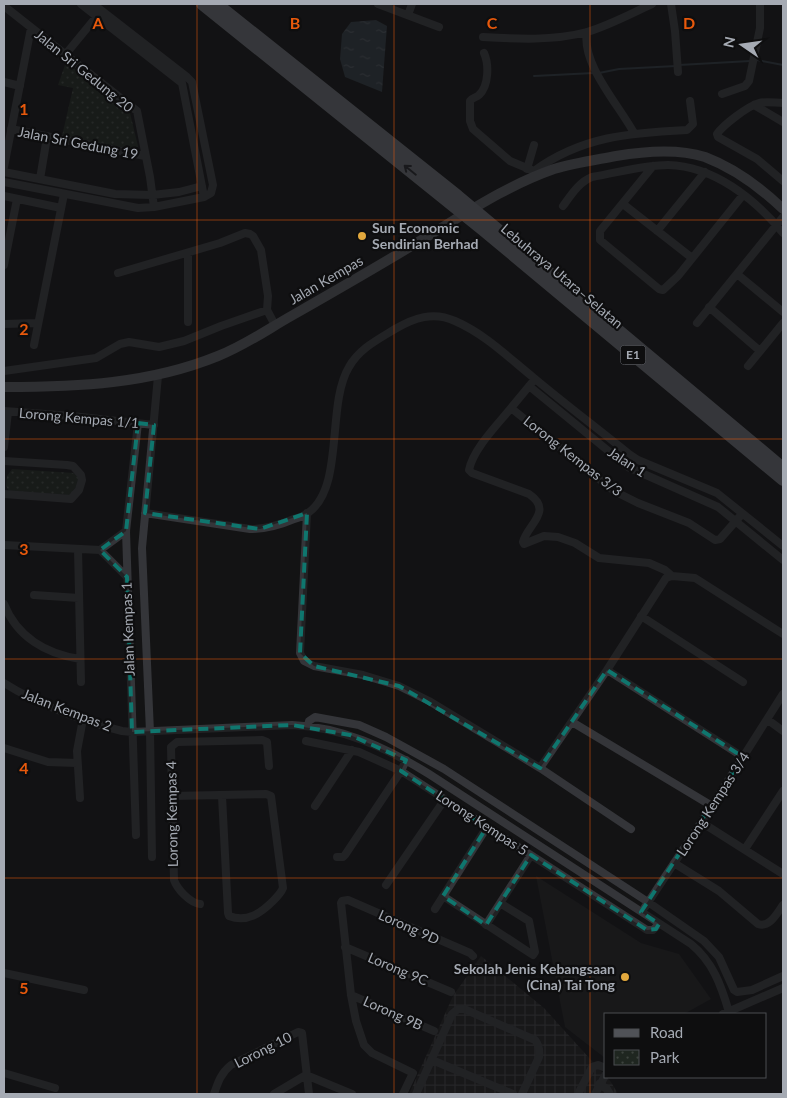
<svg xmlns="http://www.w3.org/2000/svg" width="787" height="1098" viewBox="0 0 787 1098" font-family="Lato,sans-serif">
	<defs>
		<pattern id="industrial-grid" width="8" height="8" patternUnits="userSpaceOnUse" patternTransform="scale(1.25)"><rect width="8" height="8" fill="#1f1f21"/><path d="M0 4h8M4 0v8" fill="none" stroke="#3d3d3f"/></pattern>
		<pattern id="park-dots" width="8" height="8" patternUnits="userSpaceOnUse" patternTransform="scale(1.25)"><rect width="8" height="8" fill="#1f2620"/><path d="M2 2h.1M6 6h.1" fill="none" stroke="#3d433e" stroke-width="1.8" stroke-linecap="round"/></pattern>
		<pattern id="water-ripples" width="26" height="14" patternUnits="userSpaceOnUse" patternTransform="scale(1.25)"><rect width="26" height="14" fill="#2d353c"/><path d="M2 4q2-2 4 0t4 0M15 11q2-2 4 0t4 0" fill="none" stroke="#485056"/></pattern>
	</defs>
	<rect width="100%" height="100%" fill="#131314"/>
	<path fill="#1f1f21" d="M536 876 641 943 679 954 711 999 684 1014H606L605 1058 565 1027Z"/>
	<path fill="url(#industrial-grid)" d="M481 956 544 1008 611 1082 618 1094H409L453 996Z"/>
	<path fill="url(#park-dots)" d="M66 62 130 113 138 146 135 150 62 136 73 88 58 85Z
		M12 469 74 473 81 480 71 496 9 491 6 486 7 476Z"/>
	<path fill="url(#water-ripples)" d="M376 20 387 26 382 92 345 77 340 59 342 34 351 22Z"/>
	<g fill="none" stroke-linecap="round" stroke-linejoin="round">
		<path stroke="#2d353c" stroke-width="2" d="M757 60 783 65
			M679 65 750 61
			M599 73 619 69 676 66
			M534 76 594 73"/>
		<path stroke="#343539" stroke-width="8" d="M81 4 182 83 204 197
			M378 4 439 27
			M671 4 675 31 678 72
			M4 6 137 111 150 177 154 207
			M408 15 412 4
			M587 32C581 64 619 105 634 133
			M483 37C517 39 553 41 587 32 610 25 630 14 652 4
			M484 53C489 64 489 86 479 95 476 98 473 97 470 101V121L473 129 510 161 534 171
			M65 55 97 16
			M4 82 20 86
			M722 94 745 86 749 81 760 28V4
			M783 103C776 103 766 101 759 103 748 106 723 125 717 134L718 137 757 159 783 181
			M754 105 783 122
			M11 129 145 156
			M653 166 600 231V240L659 289 663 290 678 276 743 195
			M4 167 31 28
			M527 169 534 145
			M534 171C582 136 630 133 687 130L693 124 690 101
			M4 172 115 194 152 195 179 192 202 186
			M40 179 47 137
			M4 182 138 208 154 207 204 197 211 193 213 185 192 82 187 77 93 4
			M4 196 61 208
			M623 204 692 258
			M563 206C571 195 579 182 592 177 617 173 643 165 668 165 714 166 755 199 783 233
			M657 231 705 172
			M4 265 17 199
			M118 273 220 243 245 233 250 234 253 236 261 250 268 296 267 310 275 325
			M737 274 783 312
			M709 307 760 351
			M188 322V253
			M697 323 783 217
			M4 324 38 323
			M34 345 64 194
			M748 366 783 323
			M4 371 96 358 120 344 129 342 159 347 184 341 221 326 267 310
			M535 379 511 408 614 491 638 503 689 523 715 540 720 539 742 514
			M529 386 628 467 718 507 783 560
			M511 408C498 424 473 449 469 470L472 473 529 494C554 511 527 525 523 542L524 544 544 536 558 537 575 543 599 558 649 563 665 570 672 576
			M4 411 72 416 154 425
			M4 447 8 412
			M4 461 67 465 73 466 81 475 82 480 79 490 71 499 4 494
			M145 513 250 529C265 529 280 525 294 519 298 518 304 516 308 513 345 487 326 405 349 367 359 349 377 340 395 329 414 318 433 311 455 321 485 334 509 358 534 378 565 404 597 428 629 454L638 460 717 493 783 546
			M307 513 300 653 304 661 314 666 363 675 399 686 429 701 540 768 631 829
			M4 545 100 550 126 531
			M78 549 81 682
			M100 550 127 577
			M34 595 79 598
			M4 604C17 637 46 654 80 659
			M641 616 743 682
			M607 670 743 757
			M4 683C37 704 85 722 122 731L132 732 292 725C342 727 387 748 429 774L691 944C713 962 721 985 729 1012
			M768 720 783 731
			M572 722 712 806
			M308 726 309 721 315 717 359 725 386 737 444 769 648 902 704 941 719 957 734 990 737 992 752 990 783 976
			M306 741 359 752 401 771 647 930H653L659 924
			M4 748 48 762 77 763
			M540 768 607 670 666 578 672 576 695 578 783 634
			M172 796 266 794 271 796 283 888C281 893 277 897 273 901 261 913 247 923 229 916L228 913 222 796
			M80 798 77 751 83 719
			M315 806 352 750
			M701 822 783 874
			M136 835 126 531 138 423
			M745 849 783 791
			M152 857 150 732 142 548 158 376
			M337 857H343L345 855 401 771 406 760
			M674 863 719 891 758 924C770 928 777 913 783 905
			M386 885 445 799
			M443 896 533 955 535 952 529 921 500 903
			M200 904C190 903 177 889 174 880L171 747 177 742 262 740 267 742 269 766
			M645 907 712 806 783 694
			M435 909 487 827
			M486 925 531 855
			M345 947 451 992
			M4 973 84 990
			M351 995 434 1031
			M723 1014 783 988
			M432 1060 513 1094
			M4 1073 55 1088
			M306 1075 352 1094
			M599 1084 607 1089 610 1094
			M214 1094C218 1082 221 1073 231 1065L298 1032 302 1033 309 1094
			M274 1094 306 1075
			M403 1094 413 1073 372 1053 364 1045 356 1021 351 995 341 903 342 901 348 900 470 953 473 956
			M416 1094 452 1014 458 1009H464L535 1040C539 1045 540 1050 539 1057L522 1094
			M578 1094 592 1067 598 1065 606 1068
			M595 1094 606 1074"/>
		<path stroke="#505257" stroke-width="10" d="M4 387C78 387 149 384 218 356 244 346 268 329 293 315 335 291 377 267 418 242 462 216 505 186 554 169 574 163 595 160 616 156 645 151 677 148 705 157 734 168 761 188 783 209"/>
		<path stroke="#606369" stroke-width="12" d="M202 4 483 230 783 480
			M217 4 458 196 783 468"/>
	</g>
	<defs><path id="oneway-shaft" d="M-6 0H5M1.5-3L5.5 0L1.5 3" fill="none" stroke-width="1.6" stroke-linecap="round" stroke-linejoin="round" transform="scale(1.25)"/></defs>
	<use stroke="#222326" href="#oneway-shaft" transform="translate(410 170) rotate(-141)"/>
	<path d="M0 0H787V1098H0ZM138 423 154 425 145 513 260 529 307 513 300 653 314 666 399 686 540 768 607 670 743 757 641 912 659 924 656 929 647 930 531 855 486 925 443 896 487 827 401 771 406 760 350 735 292 725 132 732 127 577 100 550 126 531Z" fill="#131314" fill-opacity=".55" fill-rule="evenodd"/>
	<path fill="none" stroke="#0f766e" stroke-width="4" stroke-dasharray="10 6" stroke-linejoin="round" d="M138 423 154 425 145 513 260 529 307 513 300 653 314 666 399 686 540 768 607 670 743 757 641 912 659 924 656 929 647 930 531 855 486 925 443 896 487 827 401 771 406 760 350 735 292 725 132 732 127 577 100 550 126 531Z"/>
	<path fill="none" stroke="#e8590c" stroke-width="1" stroke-opacity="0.55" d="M197 4V1094M394 4V1094M590 4V1094M4 220H783M4 439H783M4 659H783M4 878H783"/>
	<g fill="#e2a83d" stroke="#0e0e0f" stroke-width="2">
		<circle cx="362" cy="236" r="5"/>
		<circle cx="625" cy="977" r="5"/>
	</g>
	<g text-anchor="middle" stroke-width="4.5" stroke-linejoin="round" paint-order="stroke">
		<rect fill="#0e0e0f" stroke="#787b82" stroke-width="1" x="620.5" y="345.5" width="25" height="19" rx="4"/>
		<g font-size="12" font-weight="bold" fill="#a5aab3">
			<text x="633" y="359">E1</text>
		</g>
		<g font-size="14" fill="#a5aab3" stroke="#0e0e0f">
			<text transform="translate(84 71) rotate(39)" y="5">Jalan Sri Gedung 20</text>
			<text transform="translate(78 143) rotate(11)" y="5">Jalan Sri Gedung 19</text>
			<text transform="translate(562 276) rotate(40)" y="5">Lebuhraya Utara–Selatan</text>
			<text transform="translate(326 280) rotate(-30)" y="5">Jalan Kempas</text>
			<text transform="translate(79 418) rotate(5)" y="5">Lorong Kempas 1/1</text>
			<text transform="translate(573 456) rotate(38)" y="5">Lorong Kempas 3/3</text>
			<text transform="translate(627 462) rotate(33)" y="5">Jalan 1</text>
			<text transform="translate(128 629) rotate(-92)" y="5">Jalan Kempas 1</text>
			<text transform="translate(67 710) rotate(21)" y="5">Jalan Kempas 2</text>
			<text transform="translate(713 804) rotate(-57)" y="5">Lorong Kempas 3/4</text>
			<text transform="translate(172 814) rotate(-91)" y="5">Lorong Kempas 4</text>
			<text transform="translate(482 823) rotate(33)" y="5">Lorong Kempas 5</text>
			<text transform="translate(409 927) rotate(24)" y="5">Lorong 9D</text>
			<text transform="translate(398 969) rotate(23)" y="5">Lorong 9C</text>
			<text transform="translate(393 1013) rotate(24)" y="5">Lorong 9B</text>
			<text transform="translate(263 1050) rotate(-27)" y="5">Lorong 10</text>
		</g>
		<g font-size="14" font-weight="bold" fill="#a5aab3" stroke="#0e0e0f" text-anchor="start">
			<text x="372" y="233">Sun Economic<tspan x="372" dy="16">Sendirian Berhad</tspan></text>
			<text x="615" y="974" text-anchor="end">Sekolah Jenis Kebangsaan<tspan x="615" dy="16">(Cina) Tai Tong</tspan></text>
		</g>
	</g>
	<g font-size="16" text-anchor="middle" font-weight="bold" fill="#e8590c" stroke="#0e0e0f" stroke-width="4.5" stroke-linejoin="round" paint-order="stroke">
		<text x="98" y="29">A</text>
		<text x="295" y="29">B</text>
		<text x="492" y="29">C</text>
		<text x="689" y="29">D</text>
		<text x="24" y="115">1</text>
		<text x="24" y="335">2</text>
		<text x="24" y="555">3</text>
		<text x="24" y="774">4</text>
		<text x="24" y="994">5</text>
	</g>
	<rect width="787" height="1098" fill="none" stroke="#a5aab3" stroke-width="10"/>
	<rect x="604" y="1013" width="162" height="65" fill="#0e0e0f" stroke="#4a4c51"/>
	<rect x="614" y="1029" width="25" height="8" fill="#505257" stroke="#4a4c51"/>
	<text x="650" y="1038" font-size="15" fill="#a5aab3">Road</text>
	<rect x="614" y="1050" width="25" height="15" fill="url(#park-dots)" stroke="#4a4c51"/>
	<text x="650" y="1063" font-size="15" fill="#a5aab3">Park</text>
	<g transform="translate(742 45) rotate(283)" stroke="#0e0e0f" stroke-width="4" paint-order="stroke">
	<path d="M0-4L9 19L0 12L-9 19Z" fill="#a5aab3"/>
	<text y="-8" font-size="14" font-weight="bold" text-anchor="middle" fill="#a5aab3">N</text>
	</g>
</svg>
